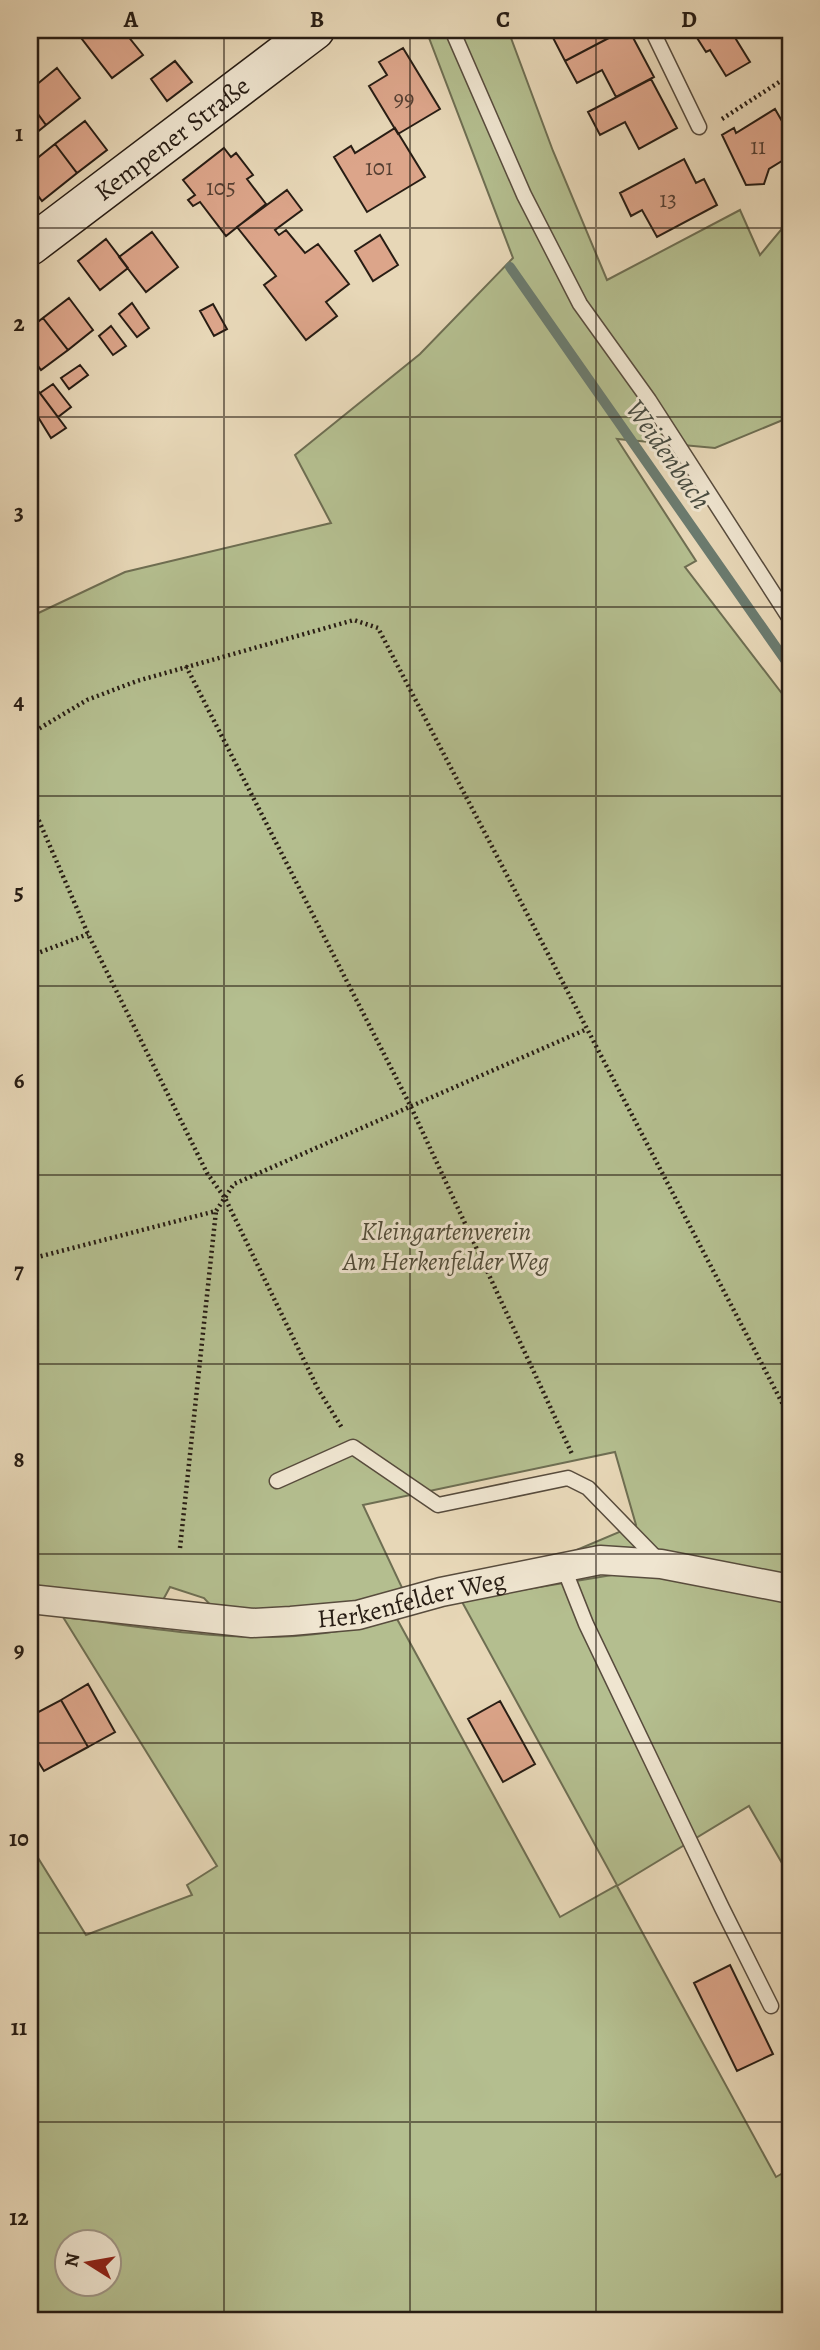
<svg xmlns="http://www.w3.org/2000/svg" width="820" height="2350" viewBox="0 0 820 2350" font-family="Alegreya,serif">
	<rect width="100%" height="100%" fill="#e7d7b7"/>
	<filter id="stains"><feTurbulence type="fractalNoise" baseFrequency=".00286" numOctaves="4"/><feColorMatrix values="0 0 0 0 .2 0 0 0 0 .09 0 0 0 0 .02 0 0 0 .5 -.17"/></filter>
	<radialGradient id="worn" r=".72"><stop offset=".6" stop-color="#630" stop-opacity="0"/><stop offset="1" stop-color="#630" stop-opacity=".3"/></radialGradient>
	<path fill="#b4be8f" stroke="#6e6e52" stroke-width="2" fill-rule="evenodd" d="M426 30H508L553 151 607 280 740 210 760 255 790 219V417L715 448 617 439 696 561 685 567 790 704V1585L567 1554 636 1525 615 1452 363 1505 405 1594 359 1606 217 1612 204 1598 170 1587 163 1600 30 1591V617L125 572 331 523 295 455 420 354 513 258Z
		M630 1572 790 1599V1877L749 1806 617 1886 776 2177 790 2169V2320H30V1845L86 1935 192 1895 187 1885 217 1866 63 1617C130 1625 198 1637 265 1637 310 1637 353 1630 397 1619L560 1917 617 1885 461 1600ZM66 2242H108V2284H66Z"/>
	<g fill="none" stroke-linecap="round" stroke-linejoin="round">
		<path stroke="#6b7b6f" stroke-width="10" d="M510 267 790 667"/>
	</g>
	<path fill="#dca58a" stroke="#281d14" stroke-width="2" d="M75 30H123L143 55 112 78Z
		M549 30H624L565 61Z
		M624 30H629L654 77 616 97 602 70 577 83 565 61Z
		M692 30H742L743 32 734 36 750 62 726 76 710 50 706 52Z
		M403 48 440 109 398 134 369 86 387 75 379 62Z
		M175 61 192 82 167 101 151 79Z
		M57 68 80 98 46 125 30 103V90Z
		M651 79 677 128 639 149 625 122 600 135 588 112Z
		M30 103 46 125 30 138Z
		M775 109 790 135V156L769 169 764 184 746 185 722 135 734 128 736 133Z
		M85 121 107 150 77 173 55 144Z
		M395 128 425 177 367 212 334 157 351 146 355 153Z
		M55 144 77 173 42 201 30 185V164Z
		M224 148 231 157 236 153 253 175 247 179 266 204 226 236 200 202 193 206 188 200 195 195 183 180Z
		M684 159 696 183 704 179 717 205 657 237 642 210 631 216 620 193Z
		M287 190 302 210 275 230 279 235 286 230 305 253 318 244 349 284 326 302 337 316 306 340 264 285 276 276 237 227Z
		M152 232 178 267 146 292 119 257Z
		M380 235 398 265 373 281 355 251Z
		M106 239 128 268 100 290 78 261Z
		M69 298 93 330 68 350 43 318Z
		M132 303 149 328 137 337 119 314Z
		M213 304 227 329 214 336 200 311Z
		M43 318 68 350 41 370 30 355V328Z
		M111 326 126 346 113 355 99 336Z
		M80 365 88 375 69 389 61 378Z
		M53 384 71 407 58 417 40 393Z
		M36 388 66 428 51 438 30 404V393Z
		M88 1684 115 1732 88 1747 61 1700Z
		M61 1700 88 1747 44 1771 39 1763 30 1768V1715L31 1716Z
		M500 1701 535 1764 503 1782 468 1719Z
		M730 1965 773 2054 737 2071 694 1983Z"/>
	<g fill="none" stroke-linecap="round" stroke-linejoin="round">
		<defs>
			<path id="lane" d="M452 30 524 195 580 304 649 400 790 619
				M652 30 699 127
				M277 1481 353 1447 438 1505 568 1478 588 1488 659 1561
				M563 1566 586 1624 722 1908 771 2006"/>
			<g id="street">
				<path id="s1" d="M30 1599 252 1623 291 1621 358 1615 441 1592 600 1560 661 1564 790 1589"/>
			</g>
			<g id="secondary">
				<path id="s2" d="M30 246 315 30"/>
			</g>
		</defs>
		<use href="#lane" stroke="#584c3d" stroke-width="17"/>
		<use href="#street" stroke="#584c3d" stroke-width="31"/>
		<use href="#secondary" stroke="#281d14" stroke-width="41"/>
		<path stroke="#281d14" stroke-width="4.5" stroke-dasharray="2 3.5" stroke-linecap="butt" d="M722 119 790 75
			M186 666 411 1107 572 1454
			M30 734 87 700 137 681 354 620 378 628 790 1418
			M30 800 88 934 207 1173 225 1198 318 1389 342 1428
			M30 956 88 934
			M30 1259 216 1211 234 1184 587 1029
			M180 1548 216 1211"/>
		<use href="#lane" stroke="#efe5d0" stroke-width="14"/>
		<use href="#street" stroke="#efe5d0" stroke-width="28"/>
		<use href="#secondary" stroke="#efe5d0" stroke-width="38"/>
	</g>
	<path fill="none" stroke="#281d14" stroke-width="2" stroke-opacity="0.55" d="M224 30V2320M410 30V2320M596 30V2320M30 228H790M30 417H790M30 607H790M30 796H790M30 986H790M30 1175H790M30 1364H790M30 1554H790M30 1743H790M30 1933H790M30 2122H790"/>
	<g text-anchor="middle" stroke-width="6" stroke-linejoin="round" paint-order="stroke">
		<g font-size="23" fill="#553f32">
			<text x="404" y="106">99</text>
			<text x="758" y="154">11</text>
			<text x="379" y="175">101</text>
			<text x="221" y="195">105</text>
			<text x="668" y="207">13</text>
		</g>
		<g font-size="26" fill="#281d14" stroke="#efe5d0">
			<text dy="9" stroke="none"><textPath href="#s2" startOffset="178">Kempener Straße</textPath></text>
			<text dy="9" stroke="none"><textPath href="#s1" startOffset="385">Herkenfelder Weg</textPath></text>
		</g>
		<g font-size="26" font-style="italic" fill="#524d39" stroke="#efe5d0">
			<text x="446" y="1240">Kleingartenverein<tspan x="446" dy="30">Am Herkenfelder Weg</tspan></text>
		</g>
		<g font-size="28" font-style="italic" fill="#494c41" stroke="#efe5d0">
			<text transform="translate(669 454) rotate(55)" y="10">Weidenbach</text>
		</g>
	</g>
	<rect width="820" height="2350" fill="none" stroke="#e7d7b7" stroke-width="77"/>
	<g transform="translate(88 2263) rotate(281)"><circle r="33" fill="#efe5d0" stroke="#9f9585" stroke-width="2"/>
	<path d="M0-5L12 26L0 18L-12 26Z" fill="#8f2418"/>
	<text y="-10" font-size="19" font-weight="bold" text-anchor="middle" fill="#281d14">N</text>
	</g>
	<rect x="38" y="38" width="744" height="2274" fill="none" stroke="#281d14" stroke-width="2.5"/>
	<g font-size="23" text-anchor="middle" font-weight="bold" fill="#281d14">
		<text x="131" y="27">A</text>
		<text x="317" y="27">B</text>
		<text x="503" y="27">C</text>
		<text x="689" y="27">D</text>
		<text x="19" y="141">1</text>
		<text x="19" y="331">2</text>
		<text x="19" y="520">3</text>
		<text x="19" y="709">4</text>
		<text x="19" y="899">5</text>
		<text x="19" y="1088">6</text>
		<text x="19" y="1278">7</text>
		<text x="19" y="1467">8</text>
		<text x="19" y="1657">9</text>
		<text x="19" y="1846">10</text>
		<text x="19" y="2035">11</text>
		<text x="19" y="2225">12</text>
	</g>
	<rect width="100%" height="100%" filter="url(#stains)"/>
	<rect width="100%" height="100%" fill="url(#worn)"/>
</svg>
